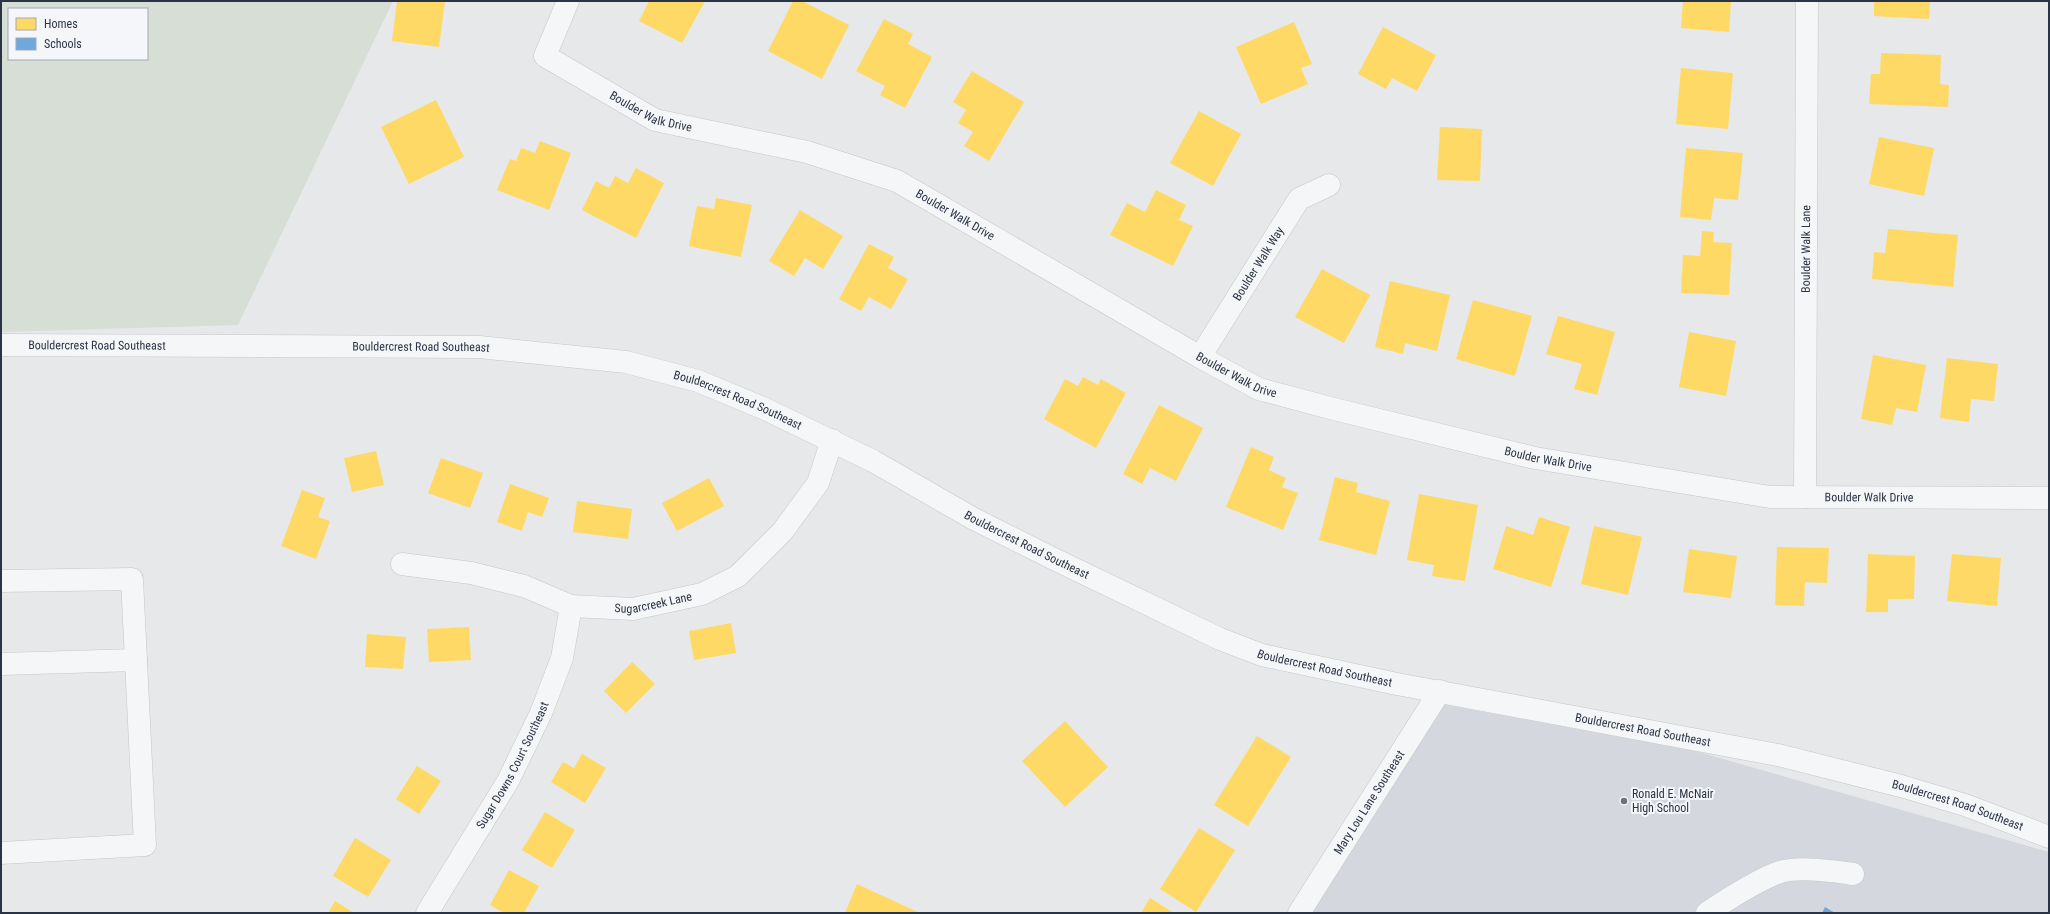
<svg xmlns="http://www.w3.org/2000/svg" width="2050" height="914" viewBox="0 0 2050 914" font-family="'Roboto Condensed',sans-serif">
	<rect width="100%" height="100%" fill="#e6e8ea"/>
	<path fill="#d4d7dd" d="M1441 704 1695 751 2049 852V913H1302Z"/>
	<path fill="#d6ded6" fill-rule="evenodd" d="M1 1H393L238 325 1 332ZM9 9H147V59H9Z"/>
	<path fill="#ffd966" d="M397 1H445L439 47 392 41Z
		M649 1H705L682 43 639 21Z
		M793 1H802L849 25 822 79 768 51Z
		M1683 1H1731L1729 32 1681 28Z
		M1874 1H1930L1929 19 1874 16Z
		M884 19 913 34 908 44 932 57 905 108 880 95 885 86 856 71Z
		M1294 22 1312 64 1301 68 1308 84 1261 104 1236 47Z
		M1383 27 1436 55 1417 91 1392 78 1386 89 1358 74Z
		M1881 53 1941 55 1940 84 1949 85 1948 107 1869 104 1871 74H1880Z
		M1681 68 1733 73 1728 129 1676 124Z
		M972 71 1024 102 989 161 964 146 973 132 958 123 966 110 953 102Z
		M436 100 464 157 409 184 381 127Z
		M1199 111 1241 134 1213 186 1170 163Z
		M1440 127 1482 129 1480 181 1437 180Z
		M1879 137 1934 148 1924 196 1869 184Z
		M540 141 571 153 549 210 497 190 510 159 516 161 521 148 535 153Z
		M1686 148 1743 153 1738 200 1714 198 1711 220 1680 217Z
		M636 168 664 183 636 238 582 210 596 181 609 188 615 176 628 183Z
		M1156 190 1186 205 1179 220 1193 226 1173 266 1110 235 1127 203 1145 212Z
		M716 198 752 205 741 257 689 246 697 206 714 209Z
		M800 210 843 236 823 269 805 258 794 276 769 261Z
		M1888 229 1958 235 1953 287 1872 279 1874 252 1885 253Z
		M1702 231 1714 232 1713 242 1732 243 1729 295 1681 293 1683 255 1700 256Z
		M869 244 894 257 888 268 908 279 891 309 869 297 861 311 839 299Z
		M1322 269 1370 295 1344 343 1295 317Z
		M1390 281 1450 295 1437 351 1405 343 1403 354 1375 347Z
		M1473 300 1532 316 1515 376 1456 359Z
		M1558 316 1615 332 1597 395 1574 389 1582 364 1546 354Z
		M1689 332 1736 341 1726 396 1679 387Z
		M1873 355 1926 365 1917 412 1896 408 1892 425 1861 419Z
		M1947 358 1998 364 1994 401 1971 399 1969 422 1940 418Z
		M1083 377 1098 385 1101 379 1126 393 1096 448 1044 419 1065 379 1078 386Z
		M1159 405 1203 428 1176 481 1150 468 1142 484 1123 474Z
		M1251 447 1274 457 1269 470 1286 478 1282 487 1298 493 1283 530 1226 507Z
		M376 451 384 485 352 492 344 458Z
		M441 458 483 473 470 508 428 493Z
		M1335 477 1358 483 1356 492 1390 501 1376 555 1319 540Z
		M709 478 724 506 677 531 662 503Z
		M510 484 549 498 542 517 528 512 522 531 497 522Z
		M302 490 325 498 318 517 330 521 316 559 281 546Z
		M1419 494 1478 505 1465 581 1432 576 1434 565 1407 560Z
		M577 501 632 509 628 539 573 532Z
		M1539 517 1570 527 1551 587 1493 569 1506 526 1533 535Z
		M1594 526 1642 537 1628 595 1581 584Z
		M1777 547 1829 548 1827 583 1805 582 1804 606 1775 605Z
		M1689 549 1737 556 1731 598 1683 592Z
		M1868 554 1915 556 1914 599H1888V612H1866Z
		M1952 554 2001 558 1997 606 1947 601Z
		M731 623 736 653 694 660 689 631Z
		M469 627 471 660 429 662 427 629Z
		M367 634 406 637 403 669 365 667Z
		M632 662 655 684 626 713 604 691Z
		M1065 721 1108 767 1065 807 1022 761Z
		M1257 736 1291 757 1248 826 1214 805Z
		M582 754 606 768 585 803 551 782 563 762 574 768Z
		M417 766 441 781 419 814 396 799Z
		M545 812 575 830 552 868 522 850Z
		M1199 828 1235 850 1196 912 1160 889Z
		M355 838 391 860 368 897 333 876Z
		M509 870 539 886 524 913H504L490 905Z
		M857 884 920 913H845Z
		M1150 898 1174 913H1141Z
		M335 901 354 913H328Z"/>
	<path fill="#6fa8dc" d="M1825 907 1835 913H1822Z"/>
	<g fill="none" stroke-linecap="round" stroke-linejoin="round">
		<defs>
			<g id="minor">
				<path id="s1" d="M568 1 545 56 655 120 807 152 897 181 1200 357 1259 389 1334 409 1535 458 1770 497 2049 498"/>
				<path id="s2" d="M1 345 479 347 626 362 698 381 763 408 873 461 974 519 1054 559 1220 639 1262 655 1397 684 1778 755 1901 786 1965 805 2049 837"/>
				<path id="s3" d="M1200 357 1299 199 1329 185"/>
				<path id="s4" d="M1805 497 1807 1"/>
				<path id="s5" d="M402 564 471 573 524 586 571 606 633 609 702 594 738 576 782 532 818 483 832 440"/>
				<path d="M1 581 132 579 145 845 1 853"/>
				<path d="M1 664 136 660"/>
				<path id="s6" d="M427 913 508 781 541 713 562 658 571 606"/>
				<path id="s7" d="M1299 913 1440 691"/>
				<path d="M1707 913C1728 899 1757 880 1780 872 1799 866 1833 871 1853 874"/>
			</g>
		</defs>
		<use href="#minor" stroke="#c4c6c8" stroke-width="23"/>
		<use href="#minor" stroke="#f5f6f7" stroke-width="22"/>
	</g>
	<circle fill="#6c737f" stroke="#f4f6f9" stroke-width="1.5" cx="1624" cy="801" r="4"/>
	<g text-anchor="middle" stroke-width="4" stroke-linejoin="round" paint-order="stroke">
		<g font-size="12" fill="#2b3445" stroke="#f4f6f9">
			<text dy="4" stroke="none"><textPath href="#s1" startOffset="180">Boulder Walk Drive</textPath></text>
			<text dy="4" stroke="none"><textPath href="#s1" startOffset="504">Boulder Walk Drive</textPath></text>
			<text dy="4" stroke="none"><textPath href="#s4" startOffset="248">Boulder Walk Lane</textPath></text>
			<text dy="4" stroke="none"><textPath href="#s3" startOffset="110">Boulder Walk Way</textPath></text>
			<text dy="4" stroke="none"><textPath href="#s2" startOffset="96">Bouldercrest Road Southeast</textPath></text>
			<text dy="4" stroke="none"><textPath href="#s2" startOffset="420">Bouldercrest Road Southeast</textPath></text>
			<text dy="4" stroke="none"><textPath href="#s1" startOffset="828">Boulder Walk Drive</textPath></text>
			<text dy="4" stroke="none"><textPath href="#s2" startOffset="744">Bouldercrest Road Southeast</textPath></text>
			<text dy="4" stroke="none"><textPath href="#s1" startOffset="1152">Boulder Walk Drive</textPath></text>
			<text dy="4" stroke="none"><textPath href="#s1" startOffset="1476">Boulder Walk Drive</textPath></text>
			<text dy="4" stroke="none"><textPath href="#s2" startOffset="1068">Bouldercrest Road Southeast</textPath></text>
			<text dy="4" stroke="none"><textPath href="#s5" startOffset="258">Sugarcreek Lane</textPath></text>
			<text dy="4" stroke="none"><textPath href="#s2" startOffset="1392">Bouldercrest Road Southeast</textPath></text>
			<text dy="4" stroke="none"><textPath href="#s2" startOffset="1716">Bouldercrest Road Southeast</textPath></text>
			<text dy="4" stroke="none"><textPath href="#s6" startOffset="171">Sugar Downs Court Southeast</textPath></text>
			<text dy="4" stroke="none"><textPath href="#s7" startOffset="131">Mary Lou Lane Southeast</textPath></text>
			<text dy="4" stroke="none"><textPath href="#s2" startOffset="2040">Bouldercrest Road Southeast</textPath></text>
		</g>
		<g font-size="12" fill="#2b3445" stroke="#f4f6f9" text-anchor="start">
			<text x="1632" y="798">Ronald E. McNair<tspan x="1632" dy="14">High School</tspan></text>
		</g>
	</g>
	<rect width="2050" height="914" fill="none" stroke="#2b3445" stroke-width="4"/>
	<rect x="8" y="8" width="140" height="52" fill="#f4f6f9" stroke="#a4a8b1"/>
	<rect x="16" y="18" width="20" height="12" fill="#ffd966" stroke="#a4a8b1"/>
	<text x="44" y="28" font-size="12" fill="#2b3445">Homes</text>
	<rect x="16" y="38" width="20" height="12" fill="#6fa8dc" stroke="#a4a8b1"/>
	<text x="44" y="48" font-size="12" fill="#2b3445">Schools</text>
</svg>
